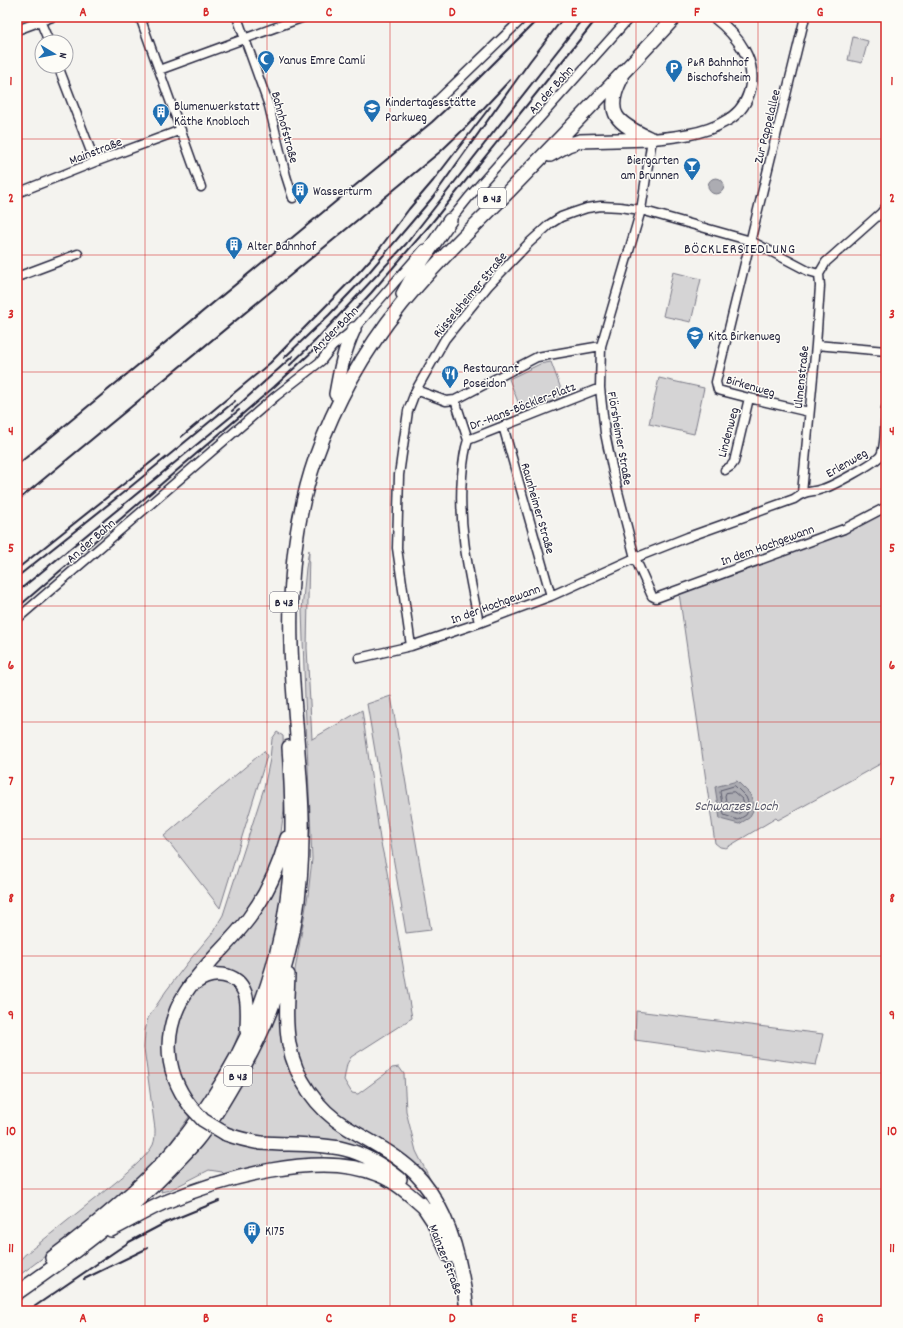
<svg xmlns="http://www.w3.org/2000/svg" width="903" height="1328" viewBox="0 0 903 1328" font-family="Dekko,sans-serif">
	<rect width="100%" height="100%" fill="#f4f3ef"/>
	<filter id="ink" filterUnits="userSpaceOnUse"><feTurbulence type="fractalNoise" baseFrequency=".025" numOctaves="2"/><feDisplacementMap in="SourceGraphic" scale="8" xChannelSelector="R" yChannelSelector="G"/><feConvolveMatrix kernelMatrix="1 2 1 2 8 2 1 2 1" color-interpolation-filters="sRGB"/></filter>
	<g filter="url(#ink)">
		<path fill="#d5d4d5" stroke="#7c7b88" d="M853 37 868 41 862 63 848 60Z
			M673 272 701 279 691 322 663 316Z
			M551 362 564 397 522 412 509 379 540 364Z
			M659 378 704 388 694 434 649 424Z
			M886 511V732L882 763 778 820 776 818 726 848 720 847 715 843 679 593Z
			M309 550 307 648 312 739 362 710 380 839 386 866 412 1018 351 1057 347 1064 344 1080 352 1093 358 1094 385 1074 392 1068 399 1067 404 1074 406 1111 416 1151 432 1183V1187L352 1128 316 1098 292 1048V987L308 895 312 859 305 698 302 610 306 568Z
			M391 696 431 930 406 933 367 704Z
			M277 732 283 736 285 790 284 810 280 840 265 882 249 910 177 995 166 1018 163 1038 164 1058 168 1078 175 1096 189 1117 154 1165 88 1224 17 1277V1264C21 1261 22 1256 27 1253 49 1236 70 1218 92 1201 108 1188 144 1162 153 1145 155 1140 155 1135 155 1129L144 1048 145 1031 148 1018 166 991 188 962 213 932 223 915 264 788 270 759 272 739Z
			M264 751 267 756 220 908 164 836Z
			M285 866 274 941 250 1018 240 980 204 975 279 872Z
			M225 979 239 991 243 1006V1022L232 1051 199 1108 178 1079 172 1042 188 994 206 980Z
			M285 979 295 1076 371 1148 365 1151 264 1139 229 1130 216 1121Z
			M636 1011 823 1034 816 1065 635 1040Z
			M206 1132 225 1140 321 1151 322 1156 320 1161 225 1175 222 1172 209 1170 170 1190 161 1192 162 1188 181 1168Z"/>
		<path fill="#acacb2" stroke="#757582" d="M708 186a8 8 0 1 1 16 0a8 8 0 1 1-16 0Z
			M737 781 750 794 755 807 749 818 739 824 720 819 715 787Z"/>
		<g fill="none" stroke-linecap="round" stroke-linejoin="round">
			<path stroke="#59596b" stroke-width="1" d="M735 786 746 797 750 807 746 815 738 820 724 815 720 792 721 790Z
				M734 792 742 799 745 806 742 811 738 814 728 811 725 796 726 793Z"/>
			<defs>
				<path id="minor" d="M140 17 201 187
					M237 17 269 106 286 176 293 198
					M805 17 716 382 718 390 749 398 809 412
					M39 18 49 42
					M17 30 52 17
					M58 66 95 162
					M159 70 304 17
					M437 101 524 17
					M652 139 641 210 601 346 600 388 605 433 613 472 635 558 652 596 656 598 844 529 886 507
					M17 193 95 162 181 130
					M448 223 469 197 630 17
					M819 274 826 262 881 213 886 207
					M17 277 78 254
					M816 345 886 351
					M416 390 446 401 455 400 537 357 601 346
					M455 400 468 440
					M503 426 551 596
					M468 440C464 452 463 463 462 476 458 526 469 574 479 623
					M468 440 600 388
					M725 470 731 466 734 462 749 398
					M802 493 816 345 820 286 819 274
					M17 619 276 396 321 361 332 347 354 329 424 249
					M411 646 397 548 399 475 408 411 416 390 445 339 488 286 529 243 550 224 561 217 572 213 587 208 601 206 620 207 641 210 751 241 808 271 819 274
					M359 658 411 646 479 623 551 596 635 558 688 537 794 499C806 490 810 493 822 489 831 487 877 462 881 455 886 445 885 420 886 408"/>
				<path id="tertiary" d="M652 139C675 137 704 134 724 122 736 116 745 106 749 93 759 62 737 35 714 17"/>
				<path id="trunk" d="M621 79C604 114 617 123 649 138
					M550 155 568 145 580 141 652 139
					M403 294 419 265 450 220
					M336 394C340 371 344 350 354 329
					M288 975C287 998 285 1021 289 1044 295 1078 317 1109 346 1127 369 1141 394 1153 414 1172 449 1207 462 1264 467 1311
					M195 983C212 970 237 972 245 993 249 1005 247 1019 247 1031
					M191 1107C177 1089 169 1069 169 1046 170 989 218 959 249 918 267 894 279 867 287 838
					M226 1134C237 1138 249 1141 261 1143 289 1145 317 1143 344 1149 365 1154 383 1165 400 1179
					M421 1203 433 1221 449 1256
					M111 1230C129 1221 145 1211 163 1203 220 1179 320 1149 379 1175 397 1182 411 1196 426 1209
					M52 1258C92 1228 132 1196 166 1159 183 1141 198 1120 211 1100 255 1034 281 961 289 883 294 838 292 793 289 747
					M17 1293C71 1255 125 1216 171 1168 179 1159 189 1150 197 1140 211 1123 223 1102 234 1083 250 1057 264 1029 274 1001 293 948 302 891 302 836 303 808 300 780 298 752 296 717 292 681 291 645 289 582 295 517 316 457 335 403 365 350 401 305 433 265 471 230 506 194 563 135 620 77 675 17"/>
			</defs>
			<use href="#minor" stroke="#22223b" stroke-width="11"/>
			<use href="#tertiary" stroke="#22223b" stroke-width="13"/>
			<use href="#trunk" stroke="#22223b" stroke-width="16"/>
			<use href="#minor" stroke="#fdfcf7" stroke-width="8"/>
			<use href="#tertiary" stroke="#fdfcf7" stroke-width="10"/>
			<use href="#trunk" stroke="#fdfcf7" stroke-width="13"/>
			<path stroke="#22223b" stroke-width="2" d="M284 358 329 315 365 277 433 197 530 61 564 17
				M290 365 314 342 406 244 584 17
				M232 411 293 356
				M181 437 270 363 360 271 377 252 409 209 433 181 490 107
				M17 465 432 122 477 80 540 17
				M17 501 441 151 466 127 510 80
				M17 569 160 455
				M17 577 129 488 235 401
				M17 592 239 410
				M17 608 274 387 345 321 371 293 430 225 598 17
				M84 1279 148 1248
				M28 1311 129 1242 165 1223 219 1201"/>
			<defs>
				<path id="trunk-bridge" d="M191 1107 203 1120 226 1134"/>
			</defs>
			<use href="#trunk-bridge" stroke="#22223b" stroke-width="16" stroke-linecap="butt"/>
			<use href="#trunk-bridge" stroke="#fdfcf7" stroke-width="13"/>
		</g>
	</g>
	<path fill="none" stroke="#d62828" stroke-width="1" stroke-opacity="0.55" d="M145 17V1311M267 17V1311M390 17V1311M513 17V1311M636 17V1311M758 17V1311M17 139H886M17 255H886M17 372H886M17 489H886M17 606H886M17 722H886M17 839H886M17 956H886M17 1073H886M17 1189H886"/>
	<defs>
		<symbol id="mosque-pin" viewBox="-11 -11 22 30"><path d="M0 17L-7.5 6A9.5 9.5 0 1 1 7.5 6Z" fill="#1f6fb2" stroke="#fdfcf7"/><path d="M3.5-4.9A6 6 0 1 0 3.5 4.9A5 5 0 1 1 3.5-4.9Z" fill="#fff"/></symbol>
		<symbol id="parking-pin" viewBox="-11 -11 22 30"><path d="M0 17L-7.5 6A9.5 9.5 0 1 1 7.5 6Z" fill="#1f6fb2" stroke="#fdfcf7"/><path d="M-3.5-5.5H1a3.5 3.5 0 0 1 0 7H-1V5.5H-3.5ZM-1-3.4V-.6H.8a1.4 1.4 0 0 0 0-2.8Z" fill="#fff"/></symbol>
		<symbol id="school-pin" viewBox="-11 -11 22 30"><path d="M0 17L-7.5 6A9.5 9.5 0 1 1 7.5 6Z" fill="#1f6fb2" stroke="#fdfcf7"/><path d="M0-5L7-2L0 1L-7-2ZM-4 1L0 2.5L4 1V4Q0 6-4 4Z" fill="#fff"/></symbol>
		<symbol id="building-pin" viewBox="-11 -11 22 30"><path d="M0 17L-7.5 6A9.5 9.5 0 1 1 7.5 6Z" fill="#1f6fb2" stroke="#fdfcf7"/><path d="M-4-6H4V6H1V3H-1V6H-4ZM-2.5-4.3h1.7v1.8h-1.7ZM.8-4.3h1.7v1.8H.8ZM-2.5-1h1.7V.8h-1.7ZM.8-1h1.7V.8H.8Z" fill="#fff"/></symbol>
		<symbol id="bar-pin" viewBox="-11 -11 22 30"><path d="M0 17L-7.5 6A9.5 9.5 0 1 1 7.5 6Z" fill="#1f6fb2" stroke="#fdfcf7"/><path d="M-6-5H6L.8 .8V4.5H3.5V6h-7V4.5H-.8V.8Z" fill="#fff"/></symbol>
		<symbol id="restaurant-pin" viewBox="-11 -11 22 30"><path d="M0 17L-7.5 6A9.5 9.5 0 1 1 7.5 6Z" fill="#1f6fb2" stroke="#fdfcf7"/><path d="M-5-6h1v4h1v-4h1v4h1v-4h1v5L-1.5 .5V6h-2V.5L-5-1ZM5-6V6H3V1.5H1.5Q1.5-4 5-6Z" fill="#fff"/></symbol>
	</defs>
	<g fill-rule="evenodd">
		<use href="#mosque-pin" x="256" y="49" width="20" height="27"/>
		<use href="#parking-pin" x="664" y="58" width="20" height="27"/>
		<use href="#school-pin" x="362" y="98" width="20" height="27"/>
		<use href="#building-pin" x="151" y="102" width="20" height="27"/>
		<use href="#bar-pin" x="682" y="156" width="20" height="27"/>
		<use href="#building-pin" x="290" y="180" width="20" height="27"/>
		<use href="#building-pin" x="224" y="235" width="20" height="27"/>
		<use href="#school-pin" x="685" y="325" width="20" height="27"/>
		<use href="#restaurant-pin" x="440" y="364" width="20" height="27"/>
		<use href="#building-pin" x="242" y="1220" width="20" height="27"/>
	</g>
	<g text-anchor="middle" stroke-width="3" stroke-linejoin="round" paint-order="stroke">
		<g fill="#fdfcf7" stroke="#646373" stroke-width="1">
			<rect x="478" y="188" width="28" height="20" rx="3"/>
			<rect x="270" y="592" width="28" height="20" rx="3"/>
			<rect x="224" y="1066" width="28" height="20" rx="3"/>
		</g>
		<g font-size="12" font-weight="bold" fill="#22223b">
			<text x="492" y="202">B 43</text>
			<text x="284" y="606">B 43</text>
			<text x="238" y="1080">B 43</text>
		</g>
		<g font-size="13" fill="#22223b" stroke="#fdfcf7" text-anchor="start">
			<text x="279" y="64">Yanus Emre Camli</text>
			<text x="687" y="66">P&amp;R Bahnhof<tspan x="687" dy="15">Bischofsheim</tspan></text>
			<text x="385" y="106">Kindertagesstätte<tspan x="385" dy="15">Parkweg</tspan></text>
			<text x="174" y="110">Blumenwerkstatt<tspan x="174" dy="15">Käthe Knobloch</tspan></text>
			<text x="679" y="164" text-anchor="end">Biergarten<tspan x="679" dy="15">am Brunnen</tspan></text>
			<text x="313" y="195">Wasserturm</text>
			<text x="247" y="250">Alter Bahnhof</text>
			<text x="708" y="340">Kita Birkenweg</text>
			<text x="463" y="372">Restaurant<tspan x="463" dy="15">Poseidon</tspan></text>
			<text x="265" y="1235">K175</text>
		</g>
		<g font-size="13" fill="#22223b" stroke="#fdfcf7">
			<text transform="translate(550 89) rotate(-48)" y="5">An der Bahn</text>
			<text transform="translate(766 126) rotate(-76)" y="5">Zur Pappelallee</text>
			<text transform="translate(286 127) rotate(75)" y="5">Bahnhofstraße</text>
			<text transform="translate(95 150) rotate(-21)" y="5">Mainstraße</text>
			<text transform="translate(469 294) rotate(-50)" y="5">Rüsselsheimer Straße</text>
			<text transform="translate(334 329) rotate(-45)" y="5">An der Bahn</text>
			<text transform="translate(800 377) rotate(-84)" y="5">Ulmenstraße</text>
			<text transform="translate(751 385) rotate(16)" y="5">Birkenweg</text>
			<text transform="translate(522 405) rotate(-21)" y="5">Dr.-Hans-Böckler-Platz</text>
			<text transform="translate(727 432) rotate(-75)" y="5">Lindenweg</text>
			<text transform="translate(621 438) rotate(80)" y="5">Flörsheimer Straße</text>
			<text transform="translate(846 462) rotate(-30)" y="5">Erlenweg</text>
			<text transform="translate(539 508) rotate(74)" y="5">Raunheimer Straße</text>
			<text transform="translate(90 540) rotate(-41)" y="5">An der Bahn</text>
			<text transform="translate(767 544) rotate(-20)" y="5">In dem Hochgewann</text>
			<text transform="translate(495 603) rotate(-20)" y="5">In der Hochgewann</text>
			<text transform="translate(447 1259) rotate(69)" y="5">Mainzer Straße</text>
		</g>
		<g font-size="14" letter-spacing="1" fill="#22223b" stroke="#fdfcf7">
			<text x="740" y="253">BÖCKLERSIEDLUNG</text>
		</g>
		<g font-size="14" font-style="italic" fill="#59596b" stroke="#fdfcf7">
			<text x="736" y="810">Schwarzes Loch</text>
		</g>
	</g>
	<rect width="903" height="1328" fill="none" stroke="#fdfcf7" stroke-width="44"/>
	<g transform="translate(54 54) rotate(100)"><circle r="19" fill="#fdfcf7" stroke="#a5a5ac"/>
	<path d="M0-3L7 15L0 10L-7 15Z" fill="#1f6fb2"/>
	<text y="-6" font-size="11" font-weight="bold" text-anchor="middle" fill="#22223b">N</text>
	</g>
	<rect x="22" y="22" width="859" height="1284" fill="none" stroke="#d62828" stroke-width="1.5"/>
	<g font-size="13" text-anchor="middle" font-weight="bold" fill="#d62828">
		<text x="83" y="16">A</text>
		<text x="206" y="16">B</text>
		<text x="329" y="16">C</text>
		<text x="452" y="16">D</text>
		<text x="574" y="16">E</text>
		<text x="697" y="16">F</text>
		<text x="820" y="16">G</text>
		<text x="11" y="85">1</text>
		<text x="892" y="85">1</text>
		<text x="11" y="202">2</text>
		<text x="892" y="202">2</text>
		<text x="11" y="318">3</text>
		<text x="892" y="318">3</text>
		<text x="11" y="435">4</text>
		<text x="892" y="435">4</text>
		<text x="11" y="552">5</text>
		<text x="892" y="552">5</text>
		<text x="11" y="669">6</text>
		<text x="892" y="669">6</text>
		<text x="11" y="785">7</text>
		<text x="892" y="785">7</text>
		<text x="11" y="902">8</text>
		<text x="892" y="902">8</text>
		<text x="11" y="1019">9</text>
		<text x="892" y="1019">9</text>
		<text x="11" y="1135">10</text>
		<text x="892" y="1135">10</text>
		<text x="11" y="1252">11</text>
		<text x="892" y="1252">11</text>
		<text x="83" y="1322">A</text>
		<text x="206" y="1322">B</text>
		<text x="329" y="1322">C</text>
		<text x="452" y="1322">D</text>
		<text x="574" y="1322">E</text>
		<text x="697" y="1322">F</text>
		<text x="820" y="1322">G</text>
	</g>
</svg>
